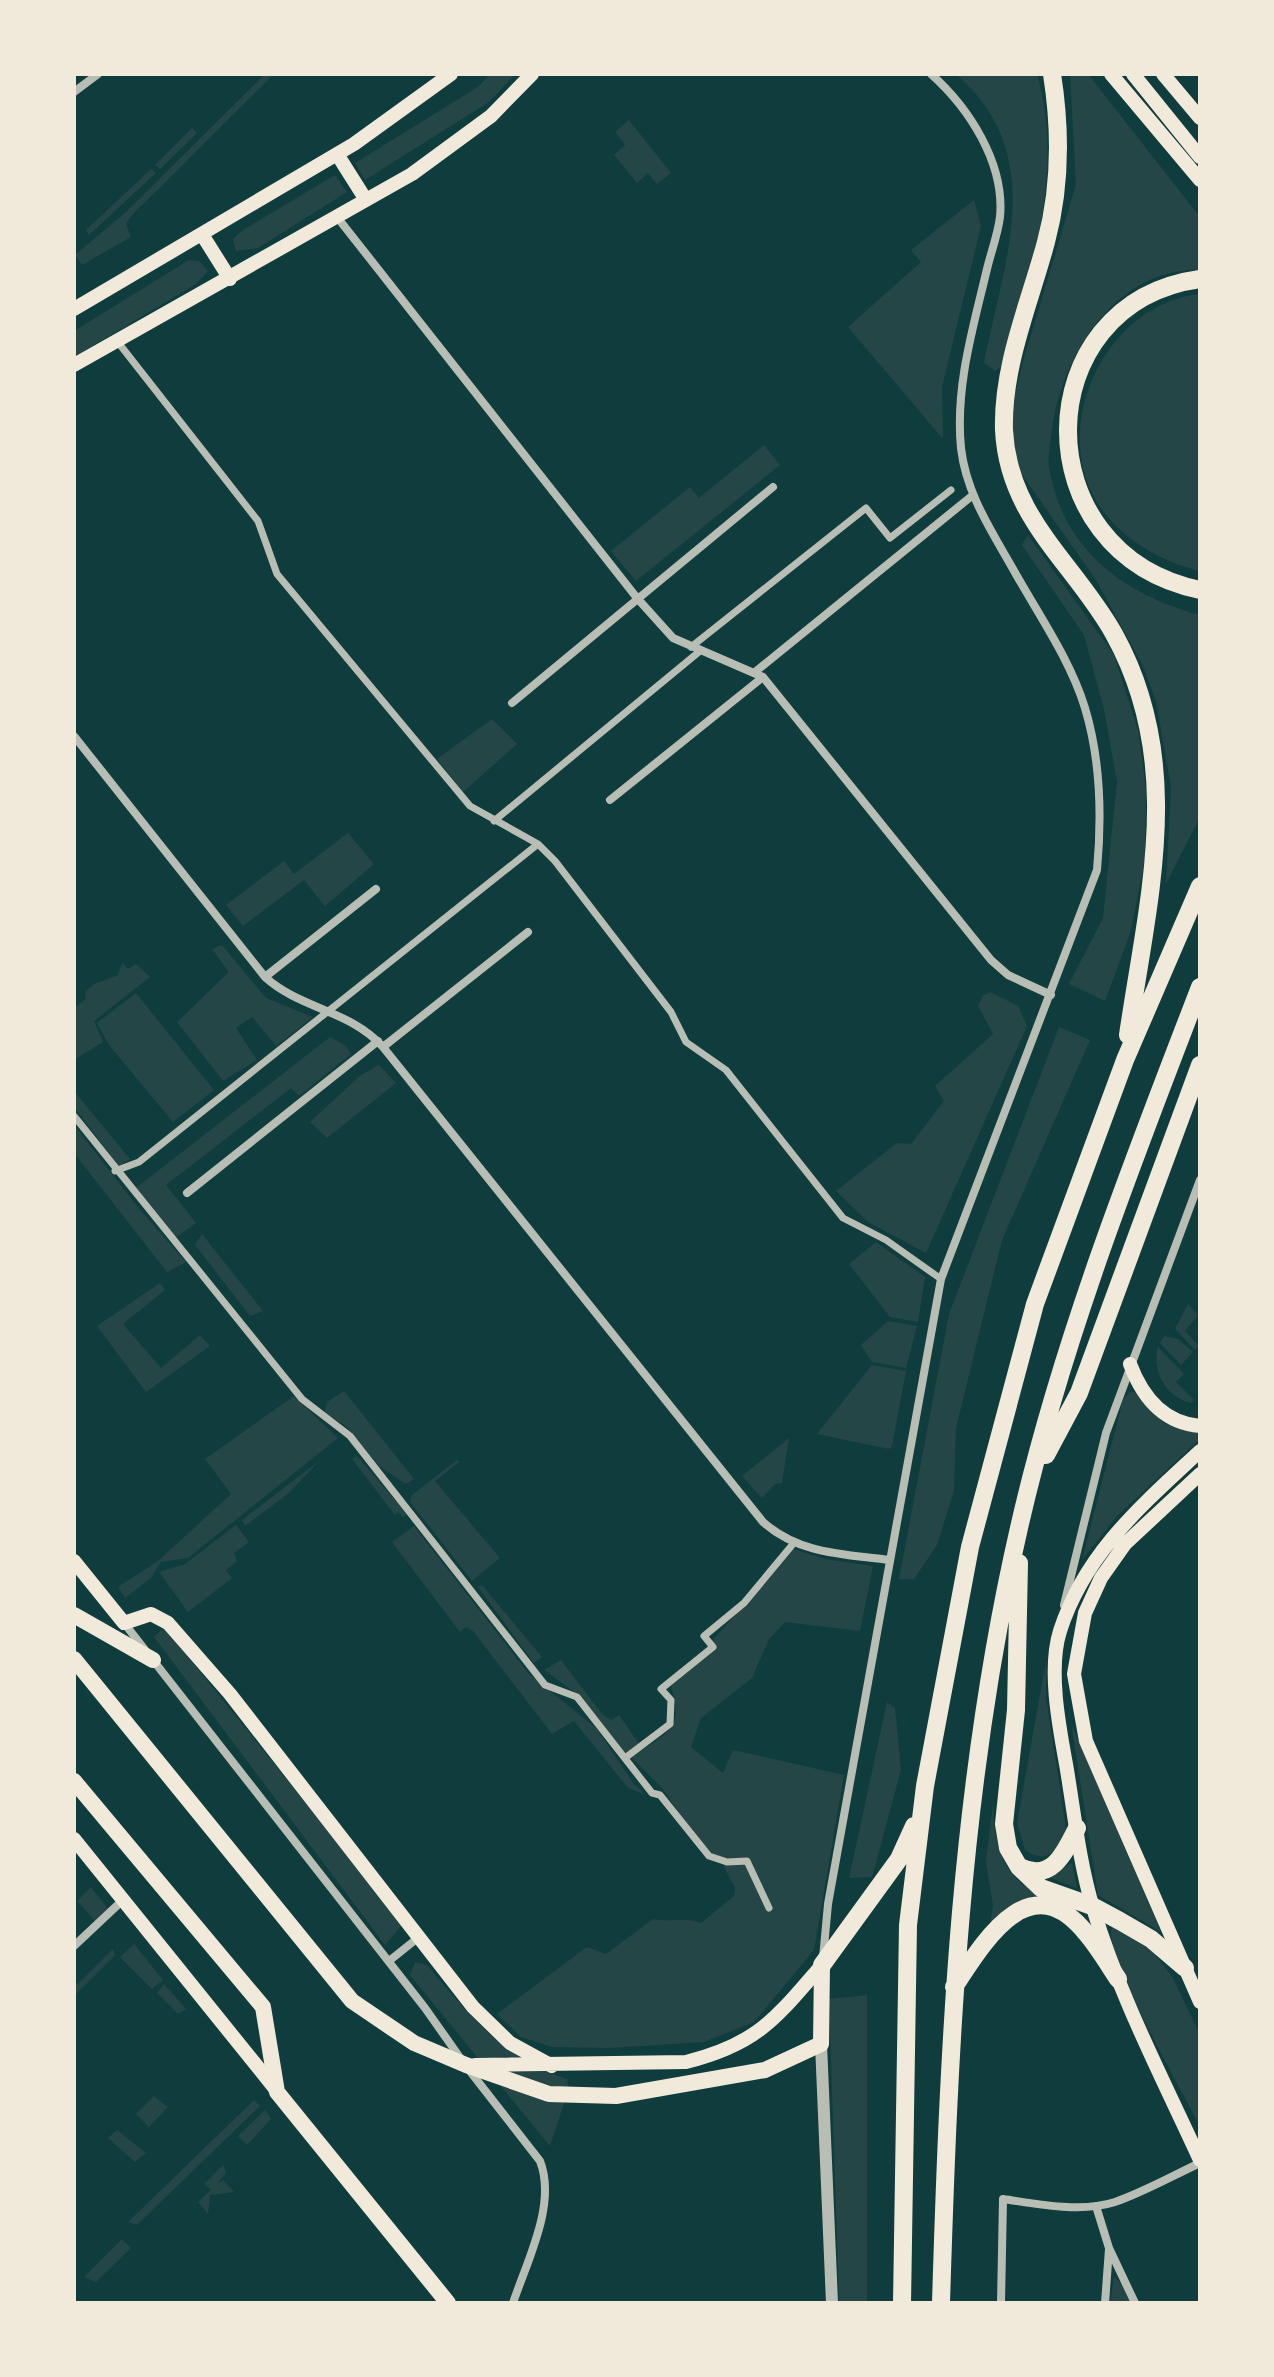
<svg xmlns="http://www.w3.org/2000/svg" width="1274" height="2377" viewBox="0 0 1274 2377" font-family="Jost,sans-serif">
	<rect width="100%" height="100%" fill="#0f3d3e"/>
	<path fill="#244646" d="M265 74H274L131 216 126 224 131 237 82 265 75 255 126 212Z
		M490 74H515L489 102 365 180 355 163 478 87Z
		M956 74H1037C1065 169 1031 268 1008 361L995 371 984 363C1003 262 1050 156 956 74Z
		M1070 74H1088L1200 217V270C1116 267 1061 357 1052 430 1051 442 1047 455 1049 467 1062 549 1124 595 1200 615V817L1166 884 1171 788 1156 701 1142 664 1096 580 1018 469 1010 418 1022 365 1076 185Z
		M629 120 671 173 657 184 648 173 637 183 614 155 625 145 615 132Z
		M192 128 197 133 160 169 155 165Z
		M151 169 156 173 89 235 86 230Z
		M335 175 347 192 258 248 236 251 233 239 243 230Z
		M974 200 981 226 942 387 943 439 848 327 921 262 911 250Z
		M189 260 199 261 208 271 196 284 74 357V331Z
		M1200 294V571C1150 559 1098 525 1084 472 1064 395 1119 302 1200 294Z
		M764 445 780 465 636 581 611 551 690 487 699 498Z
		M1028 535 1114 655 1138 730 1146 790 1145 858 1131 931 1105 1001 1069 984 1103 918 1117 782 1104 709 1084 635 1022 545Z
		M492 719 517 744 463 792 437 759Z
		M348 833 374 864 325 906 304 880 243 926 226 905 284 861 294 874Z
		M222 945 266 998 313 1017 276 1046 252 1017 236 1028 257 1060 223 1081 177 1022 229 972 212 949Z
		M122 963 128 969 136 964 150 977 94 1021 103 1042 74 1060V1008L86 999 85 992 94 984 118 975Z
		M990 992 1018 1006 1027 1026 926 1253 868 1222 836 1191 897 1143 911 1144 944 1101 935 1086 993 1034 978 1006 983 996Z
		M136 993 214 1090 173 1122 109 1045 97 1023Z
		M1059 1027 1090 1040 1002 1240 956 1428 954 1491 937 1545 914 1579H899L949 1314Z
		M330 1037 345 1045 351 1054 299 1096 291 1088 166 1185 196 1223 174 1239 136 1188Z
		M379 1065 396 1083 327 1138 310 1122 361 1075Z
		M74 1091 130 1159 119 1166 74 1107Z
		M74 1125 140 1210 186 1262 167 1272 74 1153Z
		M202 1234 263 1311 250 1316 195 1245Z
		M876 1242 925 1277 918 1322 890 1317 849 1264Z
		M160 1283 165 1290 123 1324 161 1368 200 1335 210 1346 146 1392 97 1326Z
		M1188 1304 1198 1315 1185 1331 1199 1346 1195 1350 1175 1329Z
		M888 1321 917 1326 906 1368 872 1362 861 1345Z
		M1164 1336 1178 1339 1193 1352 1181 1365 1160 1343Z
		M1158 1347 1184 1374 1176 1382 1194 1400 1191 1403C1166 1397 1151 1371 1158 1347Z
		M872 1365 906 1371 892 1446 889 1449 817 1434Z
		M344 1391 414 1479 406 1484 379 1466 346 1426 325 1413 327 1402Z
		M1130 1392H1135L1165 1424 1199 1433 1200 1439 1117 1516 1082 1560 1123 1400Z
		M294 1396 338 1438 188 1558 161 1562 151 1578 125 1598 118 1587 158 1561 231 1494 205 1459Z
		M789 1438 782 1483 775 1484 762 1498 742 1476Z
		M357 1456 407 1514 403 1517 398 1512 395 1515 352 1459Z
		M457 1460 459 1462 435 1481 500 1558 472 1581 410 1502 412 1495Z
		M319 1461 289 1493 245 1526 242 1520Z
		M236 1525 249 1542 234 1553 237 1561 226 1570 232 1578 188 1612 159 1572 185 1564Z
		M414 1526 529 1674 596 1728 634 1784 646 1795 628 1788 574 1721 552 1734 473 1631 466 1627 460 1632 392 1542Z
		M790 1548 825 1559 873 1566 860 1631 785 1622 769 1639 752 1678 701 1718 691 1747 723 1773 733 1750 844 1775 814 1950 754 2022 704 2042 609 2048 552 2047 521 2037 497 2014 587 1947 606 1954 653 1919C671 1923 683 1916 701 1923L734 1896 735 1888 722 1863 697 1839 662 1788 631 1757C666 1733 685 1732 671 1686L747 1602Z
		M482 1585 542 1657 534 1663 478 1587Z
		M164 1627 403 1924 385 1945 154 1637Z
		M561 1660 602 1714 611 1720 619 1715 640 1745 626 1755 577 1694 544 1670Z
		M1046 1661V1697L1067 1835C1053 1853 1047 1864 1025 1850L1017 1823Z
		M887 1702 895 1708 901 1770 872 1877 849 1878Z
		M1071 1723 1161 1932 1098 1895Z
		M993 1803C994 1845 1001 1874 1039 1895L990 1925 993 1906 986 1862Z
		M1072 1863 1077 1888 1048 1877Z
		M91 1887 109 1910 96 1922 77 1901Z
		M1118 1927 1154 1953 1173 1978 1200 2035V2126C1185 2097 1101 1950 1112 1928Z
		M134 1944 163 1980 152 1989 120 1957Z
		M113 1949 115 1955 74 1996V1983L78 1984Z
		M415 1962 427 1965C470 2016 501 2056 567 2079L569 2088 550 2146 410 1975Z
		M164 1984 186 2009 178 2014 157 1993Z
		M867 1995V2303H839L829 1999Z
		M154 2096 168 2107 149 2127 136 2114Z
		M254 2100 260 2106 137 2225 128 2222Z
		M265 2110 271 2119 247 2145 238 2136Z
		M117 2130 146 2153 135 2162 108 2138Z
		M223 2165 226 2173 217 2184 223 2180 234 2192 210 2195 208 2214 198 2202 211 2190 204 2184Z
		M122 2239 131 2248 96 2282 84 2277Z
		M1114 2277 1122 2284 1130 2303H1110Z"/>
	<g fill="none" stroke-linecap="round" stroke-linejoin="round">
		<path stroke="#b8beb3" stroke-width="7" d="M117 341 258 521 277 574 470 806 538 844 555 861 671 1012 686 1042 726 1070 843 1218 886 1240 941 1279
			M691 647 866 508 890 538 951 490
			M494 821 700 651
			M74 1116 302 1399 350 1436 545 1685 577 1697 652 1793 660 1795 709 1856 727 1862 747 1861 769 1908
			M115 1171 139 1162 538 844
			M625 1758 670 1724 671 1700 661 1689 713 1647 704 1636 744 1603 793 1544"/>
		<path stroke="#b8beb3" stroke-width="8" d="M74 92 98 74
			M337 217 637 598 673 638 763 677 991 960 1008 975 1051 995
			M755 672 973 495
			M512 703 773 487
			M74 736 265 977C300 1009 350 1010 383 1047L763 1522C799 1554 843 1554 889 1560
			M610 800 763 677
			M265 977 376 889
			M383 1047 528 932
			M187 1193 378 1041
			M1064 1605 1106 1433 1200 1180
			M124 1623 425 2008 461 2059
			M74 1946 124 1899
			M823 1958 828 1904 941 1279 1097 870C1102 816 1101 761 1085 708 1070 659 1038 614 1013 569 991 530 966 493 961 448 955 387 973 328 987 269 991 252 998 234 1000 217 1005 163 969 108 931 74
			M389 1961 419 1937
			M469 2070 540 2161C557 2204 527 2261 513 2303
			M1096 2206 1109 2248 1135 2303
			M1001 2303 1003 2199C1038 2204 1081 2213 1115 2202 1144 2192 1172 2176 1200 2163
			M1105 2303 1109 2249"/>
		<path stroke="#b8beb3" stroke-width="12" d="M821 2044 832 2303"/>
		<path stroke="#f1e9da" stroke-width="14" d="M337 154 366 200
			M203 236 230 279
			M74 309 354 144 451 74
			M74 365 412 174 491 116 532 74
			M1130 1364C1142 1396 1163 1423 1200 1426
			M1200 1451C1142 1505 1085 1553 1060 1631 1048 1669 1059 1726 1066 1764 1074 1811 1079 1861 1093 1908 1119 1995 1162 2077 1200 2160
			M1200 1474 1125 1544 1101 1578 1085 1613 1074 1674 1086 1741 1200 2002"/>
		<path stroke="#f1e9da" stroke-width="14" d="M1111 74 1200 180
			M1133 74 1200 157
			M1163 74 1200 118
			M74 1561 124 1623 151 1614 168 1623 230 1694 473 2007 510 2043 552 2066
			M74 1839 277 2091
			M475 2065 686 2062C758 2044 776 2018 822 1965"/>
		<path stroke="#f1e9da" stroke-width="16" d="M74 1615 153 1660
			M74 1659 352 2001 414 2043 466 2065 549 2094 616 2096 765 2070 821 2044 822 1965
			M74 1781 263 2007 277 2092 448 2303"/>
		<path stroke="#f1e9da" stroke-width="18" d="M1052 74C1061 131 1061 186 1046 242 1030 302 1002 366 1004 430 1008 518 1075 564 1114 634 1186 764 1148 898 1128 1035
			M1200 279C1026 303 1022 553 1200 590
			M1046 1455 1079 1393 1200 1065
			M1019 1563 1016 1710 1004 1824 1008 1848 1019 1867 1041 1888 1092 1906 1120 1921 1151 1939 1185 1968
			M1020 1867C1052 1883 1065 1852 1077 1828
			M822 1965 899 1859 914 1826
			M954 1987C985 1940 1030 1864 1086 1933 1098 1947 1108 1964 1118 1979
			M902 2303 908 1925 925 1786 970 1547 1035 1304 1125 1060 1200 886
			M941 2303C949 2041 960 1785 1019 1528 1061 1343 1132 1164 1200 987"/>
	</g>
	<rect width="1274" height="2377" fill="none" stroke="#f1e9da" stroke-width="152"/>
</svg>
